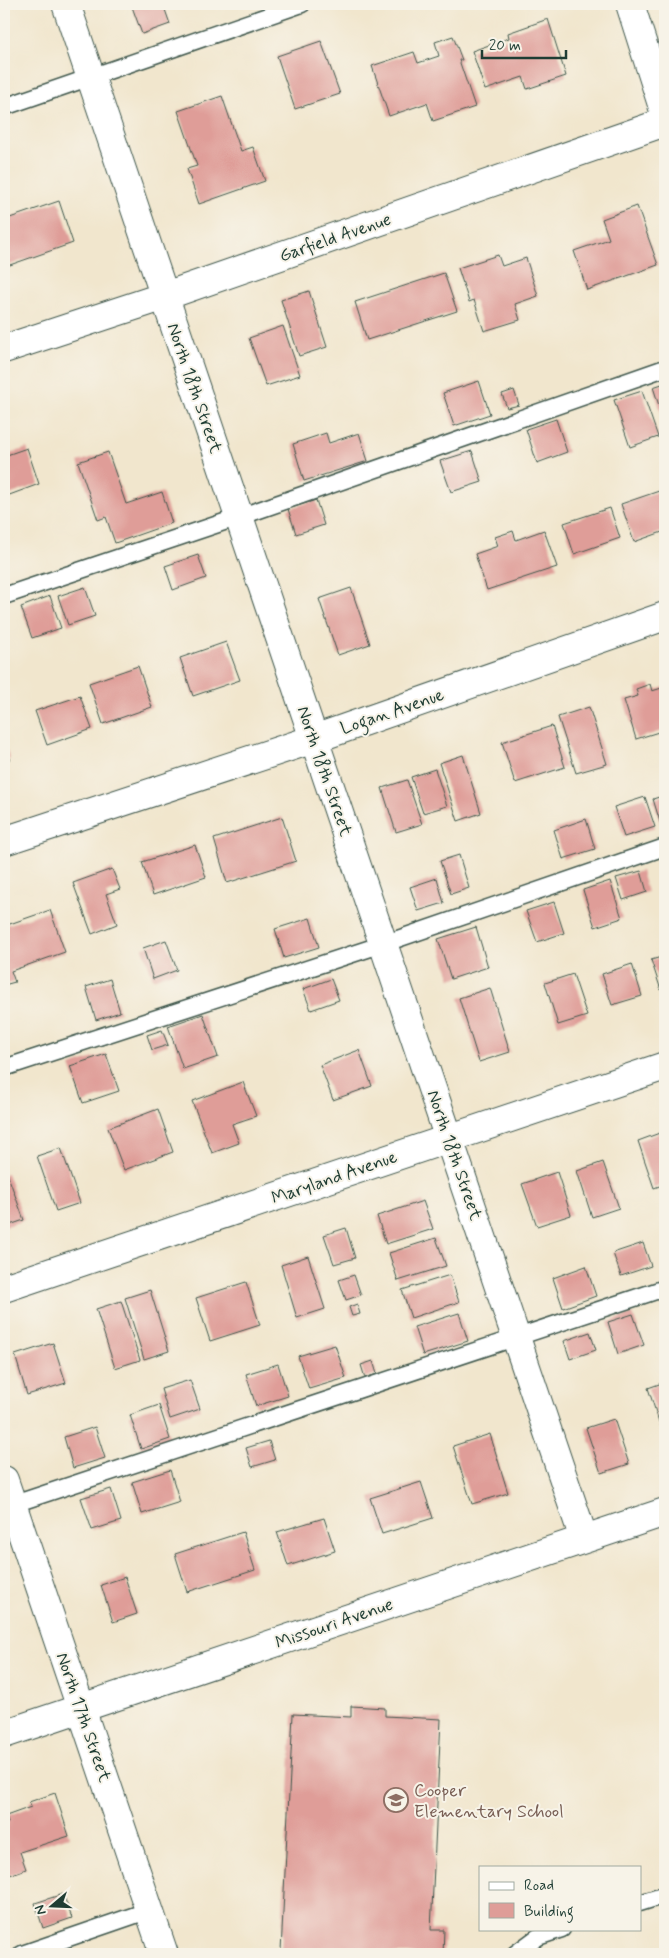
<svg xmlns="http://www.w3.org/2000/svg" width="669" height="1958" viewBox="0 0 669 1958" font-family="Mynerve,sans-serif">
	<rect width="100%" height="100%" fill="#f7f3e8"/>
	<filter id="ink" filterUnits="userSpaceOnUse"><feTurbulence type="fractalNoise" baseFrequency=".02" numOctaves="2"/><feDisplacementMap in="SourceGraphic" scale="10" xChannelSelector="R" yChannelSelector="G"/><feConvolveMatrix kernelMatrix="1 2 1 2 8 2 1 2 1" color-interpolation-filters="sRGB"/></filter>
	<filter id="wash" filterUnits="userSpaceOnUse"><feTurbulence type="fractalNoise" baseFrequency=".0096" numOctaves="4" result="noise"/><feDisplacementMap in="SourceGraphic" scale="20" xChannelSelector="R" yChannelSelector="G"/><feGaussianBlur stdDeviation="1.12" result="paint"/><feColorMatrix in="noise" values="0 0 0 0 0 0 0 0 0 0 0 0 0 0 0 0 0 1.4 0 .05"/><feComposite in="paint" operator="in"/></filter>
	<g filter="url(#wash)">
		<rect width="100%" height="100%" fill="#f1e6cd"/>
		<g id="blocks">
			<path fill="#df9d98" d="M131 4H163L170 24 142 34Z
				M548 19 566 76 527 89 523 77 485 90 472 51 509 38 508 33Z
				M453 36 462 60H459L475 107 433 121 427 103 389 116 372 66 414 52 418 63 439 56 435 42Z
				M321 41 340 94 295 109 277 56Z
				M222 96 241 151 253 147 265 181 199 204 187 169 197 166 178 111Z
				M59 201 73 243 4 267V220Z
				M637 206 658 265 587 290 574 251 609 239 602 219Z
				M498 255 502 266 526 258 538 296 515 304 520 320 484 331 474 300 469 302 458 268Z
				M444 273 457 311 367 340 355 302Z
				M309 291 327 347 299 356 281 300Z
				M283 326 300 375 266 386 249 338Z
				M479 381 490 414 454 426 443 393Z
				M665 383V418H663L653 387Z
				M514 390 519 405 507 408 502 394Z
				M642 391 658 437 630 447 614 400Z
				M556 419 567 452 537 463 526 429Z
				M326 433 329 443 359 433 368 461 304 481 293 444Z
				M27 448 39 484 4 497V456Z
				M472 451 482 482 451 492 440 461Z
				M108 452 126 504 162 492 172 523 115 543 106 517 98 520 78 462Z
				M665 489V531L634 542 621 504Z
				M316 500 324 525 296 534 288 509Z
				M610 508 620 538 574 554 564 523Z
				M544 530 557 567 487 590 475 554 498 546 495 537 513 531 516 540Z
				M198 555 206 578 173 590 165 566Z
				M85 587 95 616 68 625 58 596Z
				M351 588 370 644 338 655 319 599Z
				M50 596 61 628 32 638 21 607Z
				M226 642 240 680 193 696 180 658Z
				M138 666 152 707 103 724 89 683Z
				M650 684 652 691 665 687V730L636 739 624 700 638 696 636 689Z
				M80 696 92 729 47 745 35 711Z
				M589 707 607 764 576 773 558 717Z
				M552 726 565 767 515 783 502 742Z
				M4 743 10 759 4 761Z
				M463 755 481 813 458 821 439 763Z
				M435 769 447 806 423 813 411 777Z
				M407 780 422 824 396 832 382 788Z
				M665 795V824L661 825 653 799Z
				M645 797 655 827 624 837 614 807Z
				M282 817 296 861 227 883 214 839Z
				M586 819 595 849 563 859 554 830Z
				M195 845 206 877 153 895 142 862Z
				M459 855 469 888 451 894 440 861Z
				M112 869 120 889 106 894 117 924 92 934 73 883Z
				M641 871 647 892 623 900 616 878Z
				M437 878 444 903 418 911 410 887Z
				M610 881 622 918 595 927 583 890Z
				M554 902 564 933 537 942 526 911Z
				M50 910 65 952 11 971 15 982 4 985V926Z
				M310 918 319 947 284 958 275 929Z
				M476 927 488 967 451 979 438 939Z
				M166 940 177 970 153 979 143 948Z
				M665 956V992L662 993 651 960Z
				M632 964 642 996 612 1005 602 974Z
				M573 974 587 1016 558 1025 545 983Z
				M110 979 120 1012 96 1020 86 987Z
				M331 979 339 1000 311 1010 303 989Z
				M490 988 510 1052 479 1062 459 998Z
				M203 1014 218 1057 183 1069 168 1026Z
				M162 1030 168 1045 152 1050 147 1035Z
				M359 1050 372 1086 333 1100 320 1065Z
				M106 1054 119 1091 83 1103 70 1066Z
				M243 1082 256 1116 232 1124 239 1143 212 1153 192 1101Z
				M158 1109 173 1152 124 1170 108 1128Z
				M665 1131V1184L654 1188 638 1141Z
				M61 1148 80 1203 56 1211 37 1156Z
				M603 1162 619 1208 592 1217 577 1171Z
				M557 1172 571 1215 537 1226 522 1184Z
				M7 1173 24 1220 4 1227V1174Z
				M423 1201 433 1229 386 1244 377 1216Z
				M346 1228 355 1258 334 1264 324 1235Z
				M436 1238 446 1266 398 1281 389 1253Z
				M643 1243 651 1266 621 1276 613 1253Z
				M308 1256 325 1309 297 1318 281 1265Z
				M586 1266 596 1296 563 1308 553 1278Z
				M354 1275 361 1295 346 1300 339 1280Z
				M450 1275 459 1302 411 1318 402 1290Z
				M246 1282 260 1325 210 1341 196 1298Z
				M150 1290 169 1351 144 1359 125 1298Z
				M121 1301 140 1360 115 1368 96 1309Z
				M357 1304 360 1314 352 1316 349 1307Z
				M459 1313 468 1341 423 1355 414 1327Z
				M633 1314 644 1345 618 1354 608 1322Z
				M590 1332 596 1350 570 1359 564 1341Z
				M53 1343 66 1383 27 1395 15 1355Z
				M335 1345 346 1378 309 1389 298 1356Z
				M373 1361 377 1374 365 1378 361 1365Z
				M278 1364 288 1396 256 1406 246 1374Z
				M190 1380 200 1409 170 1419 161 1389Z
				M665 1382V1440L648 1388Z
				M159 1405 170 1439 141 1449 130 1415Z
				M614 1419 629 1464 601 1473 586 1428Z
				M95 1427 105 1458 73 1468 64 1437Z
				M490 1434 508 1493 472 1504 453 1446Z
				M269 1441 275 1460 252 1467 246 1448Z
				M170 1470 180 1502 142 1514 132 1482Z
				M421 1482 433 1518 382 1534 370 1498Z
				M111 1489 121 1521 92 1530 81 1498Z
				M324 1518 335 1551 288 1566 277 1532Z
				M243 1532 255 1570 187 1592 175 1554Z
				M125 1577 137 1614 113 1622 101 1585Z
				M351 1706 385 1708V1716L441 1719 431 1930H444L443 1954H295V1952L281 1951 293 1714 351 1717Z
				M55 1793 69 1836 20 1852 26 1869 7 1876 4 1867V1825L8 1823 6 1816 31 1807 29 1802Z
				M63 1894 72 1918 43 1928 35 1903Z"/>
		</g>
	</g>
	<g filter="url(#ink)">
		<use href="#blocks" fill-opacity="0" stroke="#3e564b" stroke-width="1"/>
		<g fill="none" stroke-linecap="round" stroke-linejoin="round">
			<defs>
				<path id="service" d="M4 107 302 4
					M4 596 239 517 665 368
					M4 1068 383 944 665 847
					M5 1507 665 1288
					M640 1903 665 1895
					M22 1954 150 1910
					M515 1954 538 1937 562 1929"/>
				<path id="minor" d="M66 4 584 1539
					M630 4 665 114
					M4 349 165 296 665 122
					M4 841 314 739 665 616
					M4 1288 665 1066
					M4 1480 164 1954
					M4 1734 665 1512"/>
			</defs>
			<use href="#service" stroke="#3e564b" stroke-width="19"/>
			<use href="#minor" stroke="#3e564b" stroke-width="30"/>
			<use href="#service" stroke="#fff" stroke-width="16"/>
			<use href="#minor" stroke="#fff" stroke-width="28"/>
		</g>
	</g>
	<defs>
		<symbol id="school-ring" viewBox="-11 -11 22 22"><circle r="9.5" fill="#f7f3e8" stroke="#8d6e63" stroke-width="1.5"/><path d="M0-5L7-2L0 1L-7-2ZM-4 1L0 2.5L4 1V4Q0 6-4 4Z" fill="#8d6e63"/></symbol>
	</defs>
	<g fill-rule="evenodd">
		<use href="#school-ring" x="382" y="1786" width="28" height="28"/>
	</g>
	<g text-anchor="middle" stroke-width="4" stroke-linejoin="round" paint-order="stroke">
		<g font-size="18" fill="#1f3d34" stroke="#f7f3e8">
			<text transform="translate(335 237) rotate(-19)" y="6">Garfield Avenue</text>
			<text transform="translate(195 388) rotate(71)" y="6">North 18th Street</text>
			<text transform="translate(392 711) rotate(-19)" y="6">Logan Avenue</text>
			<text transform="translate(325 771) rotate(71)" y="6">North 18th Street</text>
			<text transform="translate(455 1155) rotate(71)" y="6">North 18th Street</text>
			<text transform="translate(334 1177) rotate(-19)" y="6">Maryland Avenue</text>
			<text transform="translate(334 1623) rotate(-19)" y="6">Missouri Avenue</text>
			<text transform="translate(84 1717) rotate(71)" y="6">North 17th Street</text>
		</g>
		<g font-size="18" fill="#785e54" stroke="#f7f3e8" text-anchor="start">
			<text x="414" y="1796">Cooper<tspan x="414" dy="21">Elementary School</tspan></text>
		</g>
	</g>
	<rect width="669" height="1958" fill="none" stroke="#f7f3e8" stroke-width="20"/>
	<rect x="479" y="1866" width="162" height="65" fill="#f7f3e8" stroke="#a1aaa0"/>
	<rect x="489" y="1882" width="25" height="8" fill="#ffffff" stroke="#a1aaa0"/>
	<text x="524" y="1890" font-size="15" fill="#1f3d34">Road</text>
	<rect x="489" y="1903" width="25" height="15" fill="#df9d98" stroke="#a1aaa0"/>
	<text x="524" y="1916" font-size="15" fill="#1f3d34">Building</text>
	<g transform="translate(52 1906) rotate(251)" stroke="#f7f3e8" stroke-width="4" paint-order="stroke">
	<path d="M0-4L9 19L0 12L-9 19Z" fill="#1f3d34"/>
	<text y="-8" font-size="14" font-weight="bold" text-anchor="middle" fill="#1f3d34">N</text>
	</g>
	<path d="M482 50v8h84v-8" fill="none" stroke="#1f3d34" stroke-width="2.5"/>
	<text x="489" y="50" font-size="15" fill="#1f3d34" stroke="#f7f3e8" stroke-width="4" paint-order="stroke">20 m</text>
</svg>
